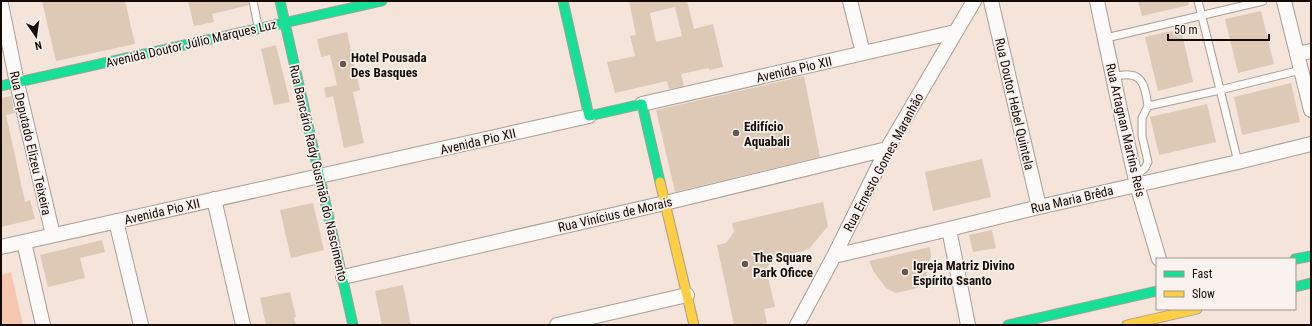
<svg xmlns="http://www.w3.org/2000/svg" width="1312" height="326" viewBox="0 0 1312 326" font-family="'Roboto Condensed',sans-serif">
	<rect width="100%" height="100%" fill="#f4e4da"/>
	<path fill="#f5c7af" d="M11 272 23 325H1V275Z"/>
	<path fill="#ddc9b6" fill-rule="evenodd" d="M42 1H125L135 44 56 61Z
		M188 1H248L249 5 212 14 214 22 194 26Z
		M629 1H687L694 29 713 24 723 67 709 70V68L681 74 684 86 669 89 667 81 615 93 607 62 635 56 630 36 636 35ZM675 7 682 36 656 42 650 13Z
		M1138 1H1188L1189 5 1142 16Z
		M1261 11 1274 64 1238 73 1225 19Z
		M1181 29 1193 82 1158 91 1145 37Z
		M347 32 360 90 353 92 364 143 344 148 333 96 326 98 324 88 337 85 330 55 321 57 317 39Z
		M276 45 290 102 274 105 261 49Z
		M804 76 820 157 675 192 656 110Z
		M1291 83 1300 122 1242 135 1234 97Z
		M11 96 15 113 6 115 25 202 30 200 35 219 1 227V98Z
		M1207 104 1216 142 1159 155 1150 117Z
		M982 159 991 197 933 211 925 172Z
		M823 202 828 226 809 249 772 260 766 269 775 307 764 309 767 323 759 325H734L717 245 726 243 734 232 732 223Z
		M313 203 324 250 291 258 280 210Z
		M992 230 996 248 973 252 969 235Z
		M102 240 105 252 80 258 85 278 48 287 40 255Z
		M930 247 931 256 925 280 917 288 896 293 886 288 874 272 869 261Z
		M403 285 411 325H382L375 291Z
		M290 292 296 317 294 318 296 325H266L260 298Z"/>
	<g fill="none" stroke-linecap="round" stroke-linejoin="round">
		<defs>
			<path id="lane" d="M253 1 258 26
				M1198 1 1238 162
				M1106 38 1263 1
				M1113 76C1119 76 1124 74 1130 75 1145 76 1146 95 1148 106
				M1135 176 1145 168 1148 162 1142 136V118L1148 106 1220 90 1301 70"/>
			<path id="street" d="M850 1 863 53
				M991 1 1039 207
				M1097 1 1121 114 1137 185 1159 259
				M1284 1 1311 110
				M1 4 17 83 53 235
				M1297 54 1311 51
				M642 104 955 32
				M214 199 243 325
				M116 221 141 325
				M949 229 968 325
				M24 242 43 325
				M1 247 589 116
				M834 256 949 229 1039 207 1238 162 1311 144
				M343 277 665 203 887 149
				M557 325 687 295
				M797 325 834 256 887 149 974 1"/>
			<path id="fast" d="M280 1 353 325
				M563 1 589 116 642 104 660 182
				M1 86 382 1
				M1295 259 1311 256
				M1295 287 1311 283
				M1008 325 1157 291"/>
			<path id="slow" d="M660 182 694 325
				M1127 325 1197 309"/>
		</defs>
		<use href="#lane" stroke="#aa9d95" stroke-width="9"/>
		<use href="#street" stroke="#aa9d95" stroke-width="16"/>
		<use href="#fast" stroke="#aa9d95" stroke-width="11"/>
		<use href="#slow" stroke="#aa9d95" stroke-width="11"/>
		<use href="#lane" stroke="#fdfbf9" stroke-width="7"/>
		<use href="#street" stroke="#fdfbf9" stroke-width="14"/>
		<use href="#fast" stroke="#16e098" stroke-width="9"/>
		<use href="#slow" stroke="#ffcf43" stroke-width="9"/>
	</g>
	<g fill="#63564f" stroke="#faf2ee" stroke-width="1.5">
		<circle cx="343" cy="64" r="4"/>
		<circle cx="736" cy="133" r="4"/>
		<circle cx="745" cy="264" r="4"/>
		<circle cx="905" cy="272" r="4"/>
	</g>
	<g text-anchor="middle" stroke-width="3.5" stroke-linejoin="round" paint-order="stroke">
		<g font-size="13" fill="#150904" stroke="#faf2ee">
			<text transform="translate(191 43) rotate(-13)" y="5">Avenida Doutor Júlio Marques Luz</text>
			<text transform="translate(794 69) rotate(-13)" y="5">Avenida Pio XII</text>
			<text transform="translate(1015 104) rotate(77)" y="5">Rua Doutor Hebel Quintela</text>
			<text transform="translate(1126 130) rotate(77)" y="5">Rua Artagnan Martins Reis</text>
			<text transform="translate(478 141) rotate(-13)" y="5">Avenida Pio XII</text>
			<text transform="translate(31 143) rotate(77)" y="5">Rua Deputado Elizeu Teixeira</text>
			<text transform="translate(883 162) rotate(-62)" y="5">Rua Ernesto Gomes Maranhão</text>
			<text transform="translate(319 173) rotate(77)" y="5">Rua Bancário Rady Gusmão do Nascimento</text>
			<text transform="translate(1072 199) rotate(-13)" y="5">Rua Maria Brêda</text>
			<text transform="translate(162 211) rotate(-13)" y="5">Avenida Pio XII</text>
			<text transform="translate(615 214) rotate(-13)" y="5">Rua Vinícius de Morais</text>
		</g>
		<g font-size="13" font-weight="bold" fill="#150904" stroke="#faf2ee" text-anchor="start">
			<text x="351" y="62">Hotel Pousada<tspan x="351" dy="15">Des Basques</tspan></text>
			<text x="744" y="131">Edifício<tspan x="744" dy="15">Aquabali</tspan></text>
			<text x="753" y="262">The Square<tspan x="753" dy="15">Park Oficce</tspan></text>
			<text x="913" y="270">Igreja Matriz Divino<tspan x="913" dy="15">Espírito Ssanto</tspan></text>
		</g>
	</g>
	<rect width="1312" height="326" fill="none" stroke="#150904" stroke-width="4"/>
	<rect x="1156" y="258" width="140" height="52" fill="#faf2ee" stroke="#9e9590"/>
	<rect x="1164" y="271" width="20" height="6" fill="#16e098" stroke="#9e9590"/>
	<text x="1192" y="278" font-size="12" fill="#150904">Fast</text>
	<rect x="1164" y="291" width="20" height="6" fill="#ffcf43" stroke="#9e9590"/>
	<text x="1192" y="298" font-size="12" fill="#150904">Slow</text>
	<g transform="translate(36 36) rotate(167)" stroke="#faf2ee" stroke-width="3" paint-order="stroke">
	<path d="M0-3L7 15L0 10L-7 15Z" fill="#150904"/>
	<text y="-6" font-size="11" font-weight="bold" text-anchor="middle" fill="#150904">N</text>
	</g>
	<path d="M1168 34v6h101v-6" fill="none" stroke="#150904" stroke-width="2"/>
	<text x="1174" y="34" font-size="12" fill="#150904" stroke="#faf2ee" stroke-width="3" paint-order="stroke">50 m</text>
</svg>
